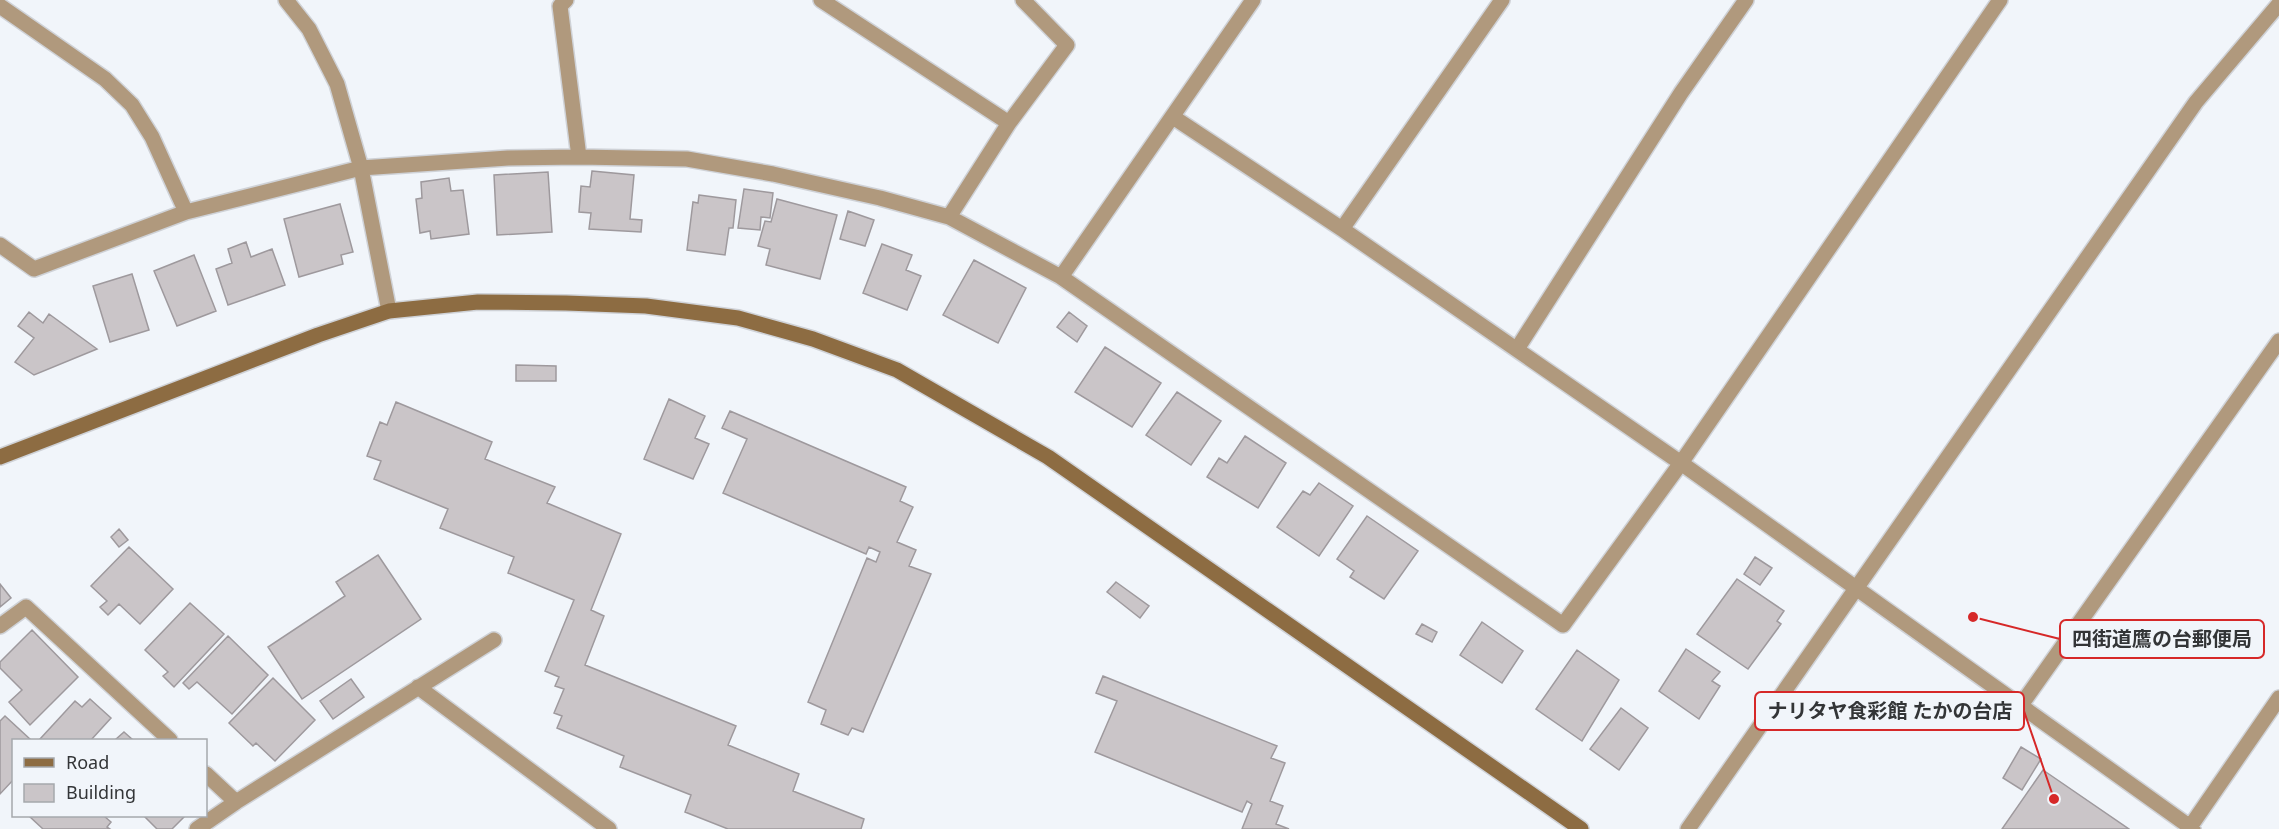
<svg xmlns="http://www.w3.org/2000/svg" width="2279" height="829" viewBox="0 0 2279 829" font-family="'Noto Sans','Noto Sans JP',sans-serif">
	<rect width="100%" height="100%" fill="#f1f5fa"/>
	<path fill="#cac5c8" stroke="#9e999d" stroke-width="1.5" d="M592 171 634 175 630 219 642 220 641 232 589 229 591 213 579 212 581 186 590 187Z
		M548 172 552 232 497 235 494 175Z
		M449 178 451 191 463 190 469 234 431 239 430 231 420 233 416 199 422 198 421 182Z
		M744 189 773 193 770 218 761 217 760 230 738 228Z
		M699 195 736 200 733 228H729L725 255 687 250 693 202 698 203Z
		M777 199 837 215 820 279 766 265 770 249 758 246 765 221 771 222Z
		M340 204 353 252 341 255 343 264 299 277 284 219Z
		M848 211 874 220 865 246 840 239Z
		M246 242 251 257 272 249 285 285 228 305 216 269 232 263 228 249Z
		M882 244 912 255 906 270 921 276 907 310 863 293Z
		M194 255 216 311 177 326 154 271Z
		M974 260 1026 288 998 343 943 315Z
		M132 274 149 330 110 342 93 286Z
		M29 312 43 323 49 314 97 349 34 375 15 362 34 338 18 326Z
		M1069 312 1087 326 1077 342 1057 327Z
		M1105 347 1161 383 1132 427 1075 392Z
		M516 365 556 366V381H516Z
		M1177 392 1221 421 1191 465 1146 435Z
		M669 399 705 416 695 438 709 444 693 479 644 459Z
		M396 402 492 442 485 459 555 487 547 503 621 534 591 610 604 616 585 665 736 726 728 745 799 774 793 791 864 819 861 829H728L685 812 691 795 620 767 624 756 557 728 562 716 554 713 564 689 555 686 559 677 545 671 574 600 508 573 514 557 440 528 448 509 374 479 381 461 367 456 380 422 387 425Z
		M730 411 906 487 900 501 913 507 897 542 916 550 909 566 931 574 863 732 852 728 848 735 821 724 826 710 808 702 867 558 876 562 880 552 869 547 866 554 723 493 747 439 722 428Z
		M1245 436 1286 463 1258 508 1207 477 1219 458 1227 463Z
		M1319 483 1353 506 1319 556 1277 527 1303 491 1310 495Z
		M1367 516 1418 551 1384 599 1350 577 1354 571 1337 559Z
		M119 529 128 540 119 547 111 537Z
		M129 547 173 589 140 624 119 604 108 615 100 607 107 601 91 586Z
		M378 555 421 619 302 699 268 647 345 596 336 582Z
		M1755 557 1772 568 1760 585 1744 574Z
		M1737 579 1784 611 1777 621 1781 624 1748 669 1697 634Z
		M1116 582 1149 606 1140 618 1107 592Z
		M0 584 11 598 0 607Z
		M190 603 224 634 174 687 163 676 168 672 145 650Z
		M1482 622 1523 651 1502 683 1460 655Z
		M1422 624 1437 632 1432 642 1416 634Z
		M32 630 78 677 30 725 9 702 22 690 0 668V662Z
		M228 636 268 675 232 714 197 682 189 689 183 683Z
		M1686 649 1720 672 1712 681 1720 686 1699 719 1659 691Z
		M1577 650 1619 680 1582 741 1536 709Z
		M1103 676 1277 746 1271 758 1285 763 1270 801 1283 806 1276 824 1289 829H1242L1252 804 1247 801 1242 812 1095 752 1117 701 1096 693Z
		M273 678 315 720 275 761 256 743 253 746 229 723Z
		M351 679 364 697 333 719 320 701Z
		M90 699 111 718 91 740H41L40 739 75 701 82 707Z
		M1621 708 1648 728 1619 770 1590 749Z
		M5 716 31 740H14V779L0 794V721Z
		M124 732 133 740H115Z
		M2021 747 2041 759 2022 790 2003 778Z
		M2043 770 2129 829H2002Z
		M29 816H104L111 822 107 827 110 829H43Z
		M144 816H185L172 829H157Z"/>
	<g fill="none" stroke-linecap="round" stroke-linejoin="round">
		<defs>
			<path id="street" d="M286 0 309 29 337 84 361 168 389 311
				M566 0 560 6 579 157
				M821 0 1009 123
				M0 6 105 79 132 105 152 137 186 212
				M1173 117 1342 229 1681 463 2193 829
				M949 217 1009 123 1067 45 1023 0
				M1342 229 1502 0
				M0 245 34 269 186 212 361 168 508 158 579 157 687 159 773 174 880 198 949 217 1061 277 1563 625 1681 463 2000 0
				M1061 277 1253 0
				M1517 349 1681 93 1746 0
				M0 626 26 607 170 740
				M418 687 609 829
				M2021 705 2279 341
				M206 774 236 802
				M2190 827 2279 698
				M197 829 236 802 494 640
				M1688 829 2196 102 2279 4"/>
			<path id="secondary" d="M0 457 318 335 389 311 478 302 566 303 646 306 738 318 813 339 897 370 1048 457 1581 829"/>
		</defs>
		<use href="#street" stroke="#cfd2d7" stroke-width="18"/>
		<use href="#secondary" stroke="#cfd2d7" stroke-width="18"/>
		<use href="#street" stroke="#b0997d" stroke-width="15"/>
		<use href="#secondary" stroke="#8d6c42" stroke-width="15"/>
	</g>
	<path fill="none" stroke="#d62828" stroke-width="2" d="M1973 617L2060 639M2054 799L2024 711"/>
	<g fill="#d62828" stroke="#f1f5fa" stroke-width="2">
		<circle cx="1973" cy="617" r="6"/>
		<circle cx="2054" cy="799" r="6"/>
	</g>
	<g fill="#f1f5fa" stroke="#d62828" stroke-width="2">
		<rect x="2060" y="620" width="204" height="38" rx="6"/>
		<rect x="1755" y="692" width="269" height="38" rx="6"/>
	</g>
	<g font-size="20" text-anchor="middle" font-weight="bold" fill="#333537">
		<text x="2162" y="646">四街道鷹の台郵便局</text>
		<text x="1890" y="718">ナリタヤ食彩館 たかの台店</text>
	</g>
	<rect x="12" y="739" width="195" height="78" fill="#f1f5fa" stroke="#a5a8ac" stroke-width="1.5"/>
	<rect x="24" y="758" width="30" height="9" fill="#8d6c42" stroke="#a5a8ac" stroke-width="1.5"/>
	<text x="66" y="769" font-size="18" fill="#333537">Road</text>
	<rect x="24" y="784" width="30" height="18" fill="#cac5c8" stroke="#a5a8ac" stroke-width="1.5"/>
	<text x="66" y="799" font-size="18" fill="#333537">Building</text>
</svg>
